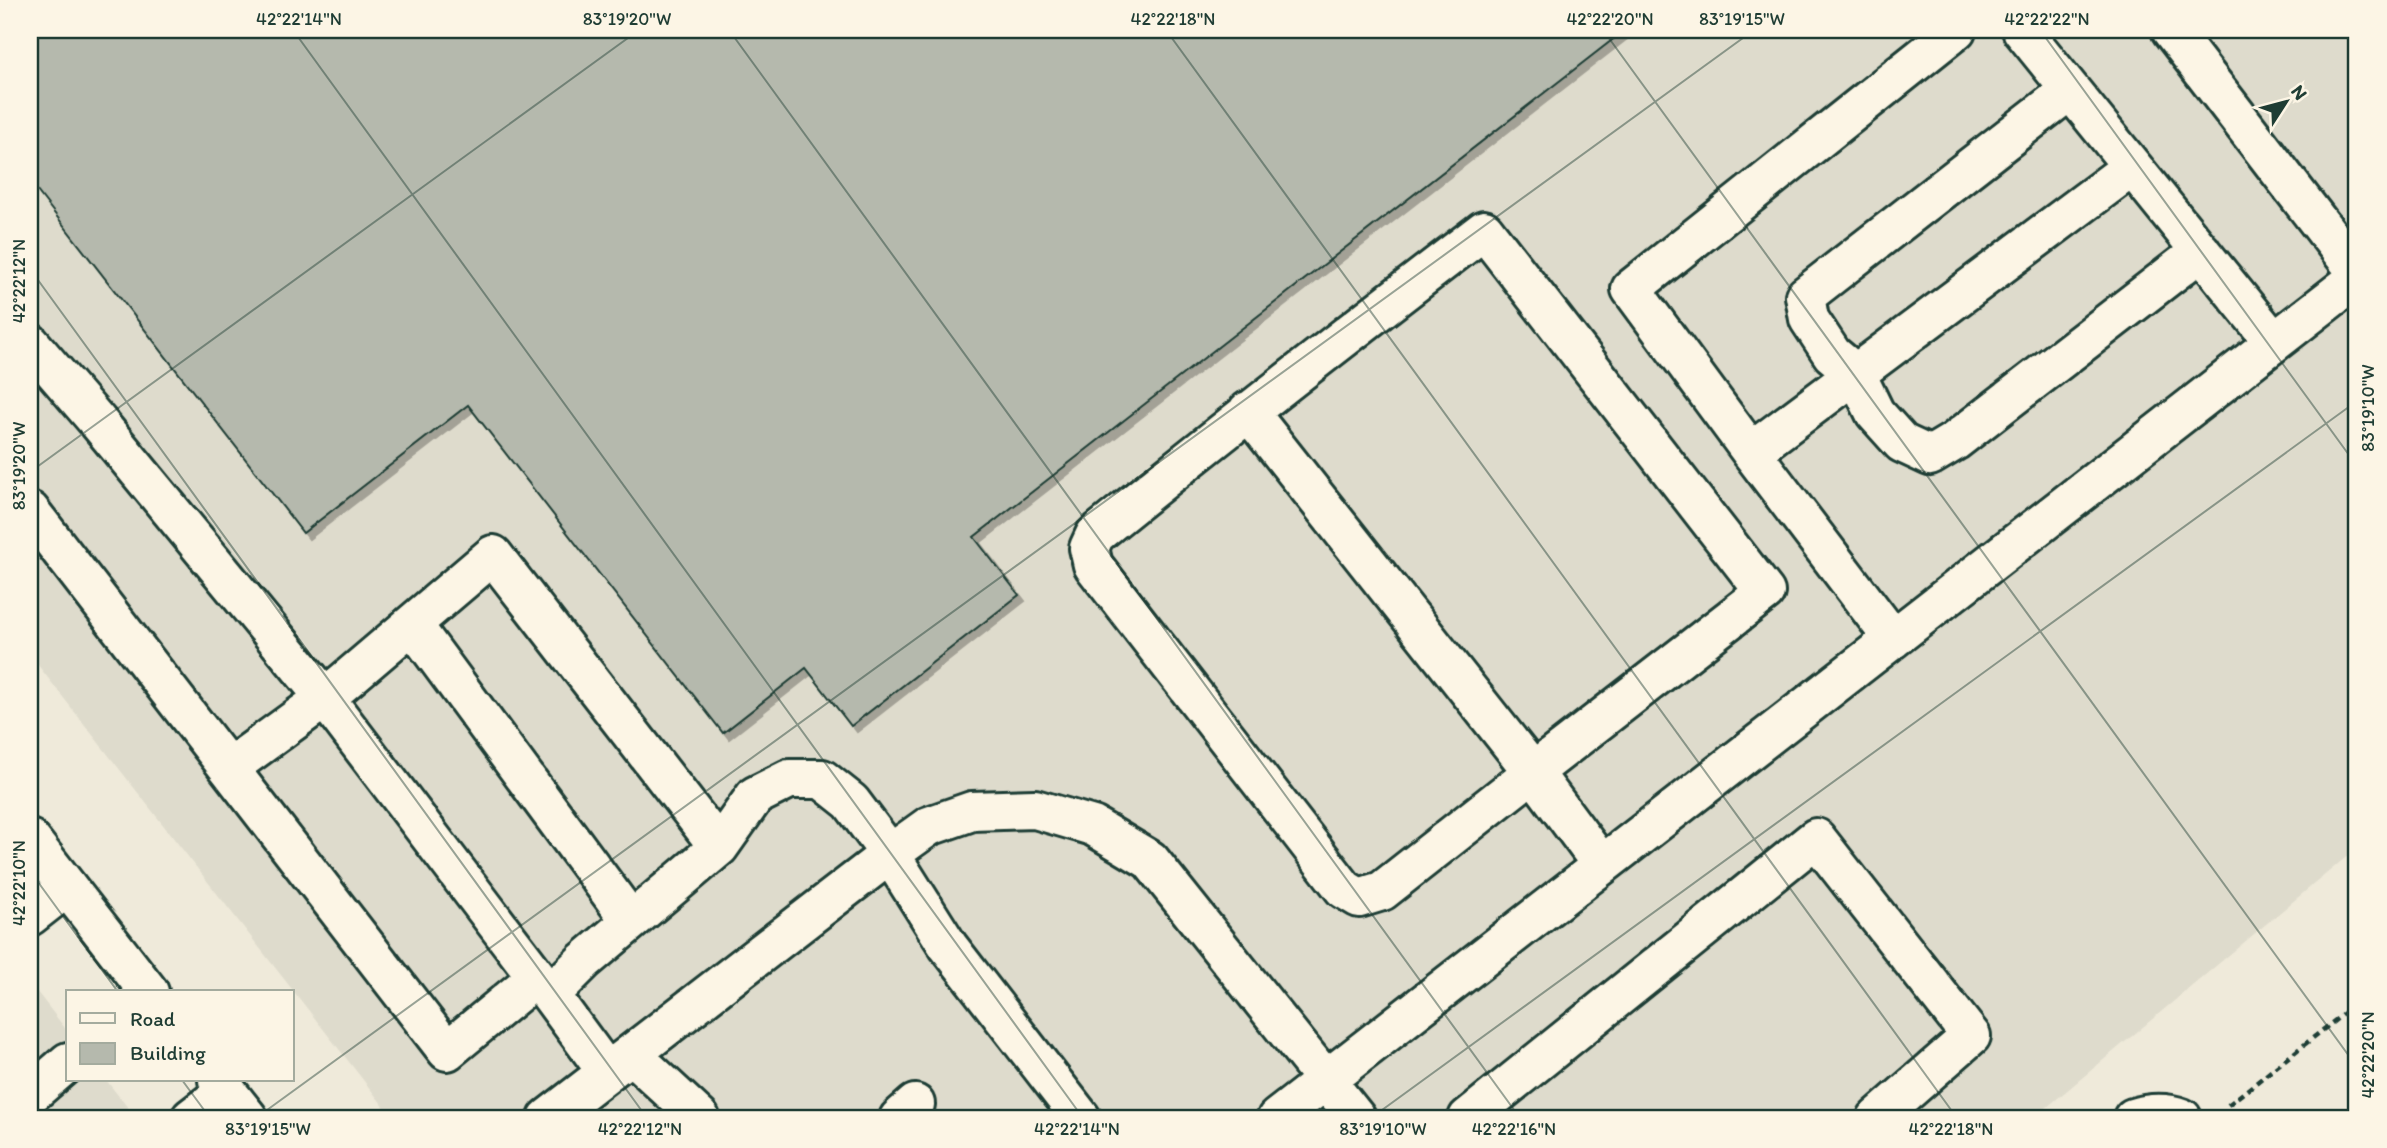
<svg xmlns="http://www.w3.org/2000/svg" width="2387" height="1148" viewBox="0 0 2387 1148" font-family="Itim,sans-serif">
	<defs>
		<filter id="shadow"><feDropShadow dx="6" dy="6" stdDeviation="0" flood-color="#0004"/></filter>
	</defs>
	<rect width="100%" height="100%" fill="#efeada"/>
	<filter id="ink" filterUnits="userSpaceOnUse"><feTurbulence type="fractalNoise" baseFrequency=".0143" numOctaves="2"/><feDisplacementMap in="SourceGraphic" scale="14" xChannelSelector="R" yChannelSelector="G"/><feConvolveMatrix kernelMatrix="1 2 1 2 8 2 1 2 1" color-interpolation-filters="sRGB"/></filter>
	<g filter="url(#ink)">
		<path fill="#dedbcc" d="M30 30H2357V848L2034 1118H393L30 655Z
			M30 983 68 1032V1080H106L136 1118H30Z"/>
		<path fill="#b5b9ad" stroke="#1f3d34" stroke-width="2" filter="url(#shadow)" d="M30 30H1625L974 537 1019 595 851 726 806 668 723 733 468 405 303 533 30 182Z"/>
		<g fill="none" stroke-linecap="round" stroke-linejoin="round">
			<defs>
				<path id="minor" d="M2022 30 2274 342
					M2171 30 2357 272
					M2070 90 1805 296 1809 319 1832 354 1856 374 1875 413 1902 443 1930 456 1955 441 2201 251
					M30 343 98 422 325 698 537 977
					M1248 411 1533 772 1382 891 1359 898 1344 889 1093 565 1089 548 1095 535C1223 431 1353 330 1484 230L1765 592 1533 772 1602 865
					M1751 452 2132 167
					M30 511 447 1051 537 977 607 1072
					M412 624 631 921
					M1893 639 1751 452 1631 289 1956 30
					M229 768 325 698 493 555 719 847 584 961 551 994
					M719 847 755 796 789 779H822L851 802 890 854 948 946 1081 1118
					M30 916 67 887
					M632 1055 700 1118
					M30 1095 68 1062
					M191 1118 226 1091
					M548 1118 890 854 929 826 972 811 1035 809 1093 826 1150 860 1356 1118
					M899 1118 915 1104
					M1277 1118 2357 278
					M1468 1118 1816 838 1971 1036 1877 1118
					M2133 1118C2149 1113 2166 1112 2182 1118"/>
				<path id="major" d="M30 839 149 992
					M218 1080 248 1118"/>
			</defs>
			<use href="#minor" stroke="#1f3d34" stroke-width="44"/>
			<use href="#major" stroke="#1f3d34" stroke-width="44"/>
			<path stroke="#1f3d34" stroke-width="4.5" stroke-dasharray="7 5" stroke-linecap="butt" d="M2228 1105 2357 1003"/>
			<use href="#minor" stroke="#fcf5e5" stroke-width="38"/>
			<use href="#major" stroke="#fcf5e5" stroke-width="38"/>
		</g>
	</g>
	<path fill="none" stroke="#1f3d34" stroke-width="2" stroke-opacity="0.45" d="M293 30 1083 1118M729 30 1520 1118M1166 30 1957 1118M1603 30 2357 1067M2040 30 2357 466M30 269 647 1118M30 472 639 30M30 871 118 992M182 1080 210 1118M256 1118 1754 30M1371 1118 2357 401"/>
	<rect width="2387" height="1148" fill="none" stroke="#fcf5e5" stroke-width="77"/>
	<rect x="66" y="990" width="228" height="91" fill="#fcf5e5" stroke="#a4ab9e" stroke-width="2"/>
	<rect x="80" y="1013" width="35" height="10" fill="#fcf5e5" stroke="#a4ab9e" stroke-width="2"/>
	<text x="130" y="1026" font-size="21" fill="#1f3d34">Road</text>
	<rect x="80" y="1043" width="35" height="21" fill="#b5b9ad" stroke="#a4ab9e" stroke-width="2"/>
	<text x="130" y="1060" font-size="21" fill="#1f3d34">Building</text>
	<g transform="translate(2286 102) rotate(54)" stroke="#fcf5e5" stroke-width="5" paint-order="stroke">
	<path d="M0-5L12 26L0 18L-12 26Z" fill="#1f3d34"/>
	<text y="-10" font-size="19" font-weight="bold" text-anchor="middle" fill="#1f3d34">N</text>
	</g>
	<rect x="38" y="38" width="2310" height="1072" fill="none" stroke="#1f3d34" stroke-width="2.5"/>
	<g font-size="18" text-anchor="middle" fill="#1f3d34">
		<text x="299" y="25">42°22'14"N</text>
		<text x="627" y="25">83°19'20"W</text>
		<text x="1173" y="25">42°22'18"N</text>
		<text x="1610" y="25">42°22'20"N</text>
		<text x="1742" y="25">83°19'15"W</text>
		<text x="2047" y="25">42°22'22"N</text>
		<text transform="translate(19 281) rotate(-90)" y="6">42°22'12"N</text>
		<text transform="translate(2368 408) rotate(-90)" y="6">83°19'10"W</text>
		<text transform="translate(19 466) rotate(-90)" y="6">83°19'20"W</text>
		<text transform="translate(19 883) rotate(-90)" y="6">42°22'10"N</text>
		<text transform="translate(2368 1055) rotate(-90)" y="6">42°22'20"N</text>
		<text x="268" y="1135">83°19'15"W</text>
		<text x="640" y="1135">42°22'12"N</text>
		<text x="1077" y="1135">42°22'14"N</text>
		<text x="1383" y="1135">83°19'10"W</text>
		<text x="1514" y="1135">42°22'16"N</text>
		<text x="1951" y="1135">42°22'18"N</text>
	</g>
</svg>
